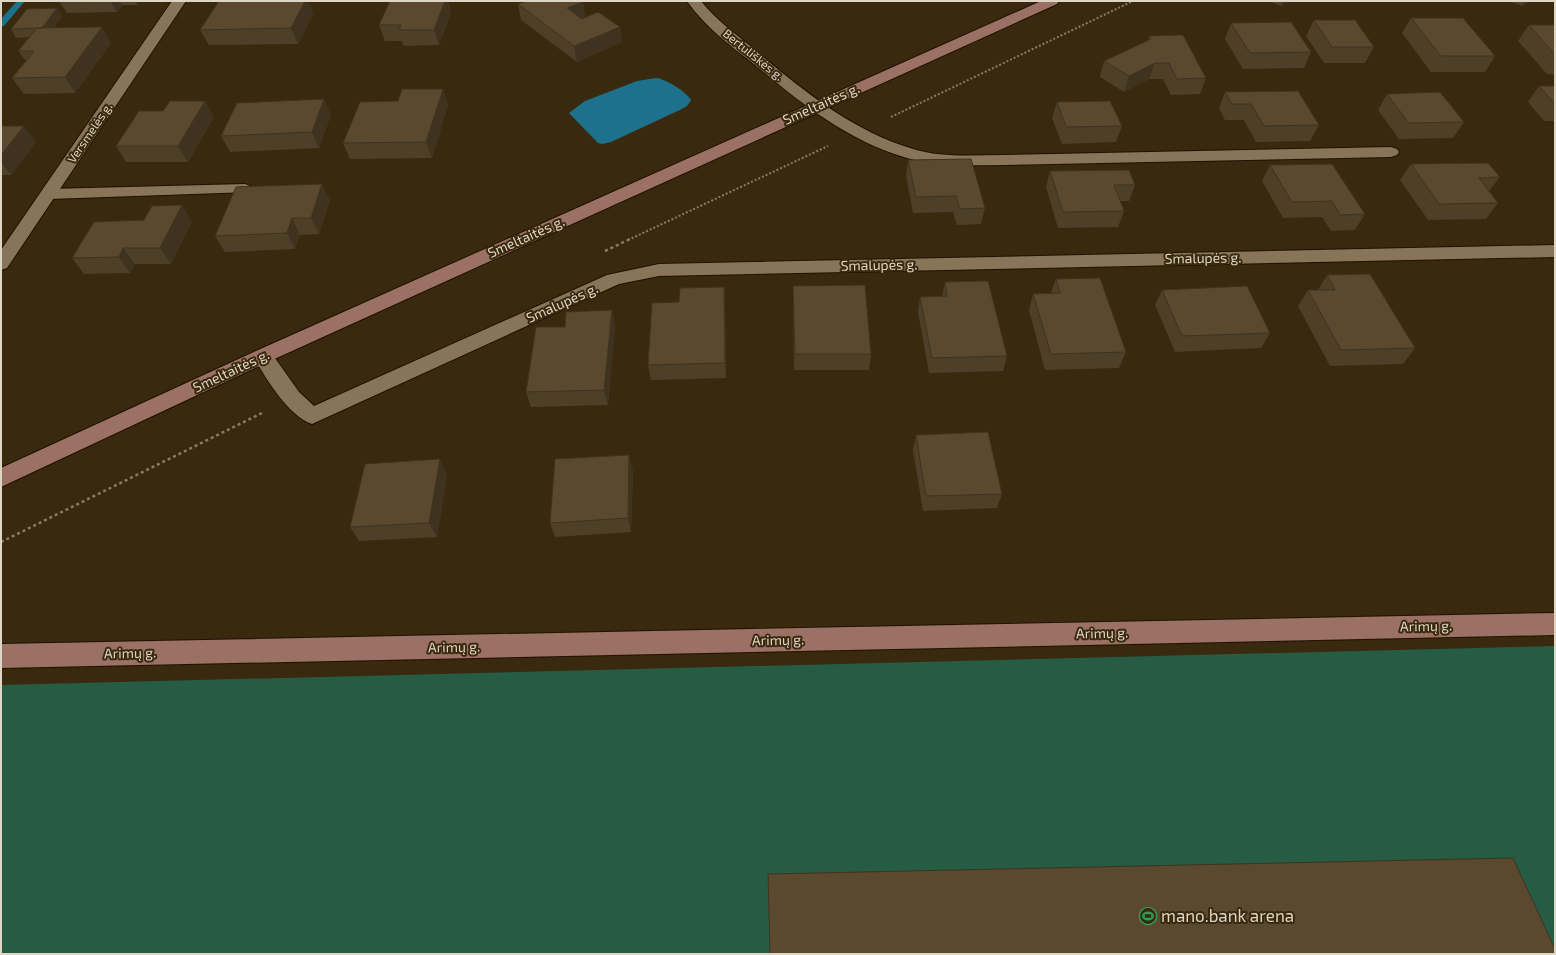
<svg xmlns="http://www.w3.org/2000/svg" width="1556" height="955" viewBox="0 0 1556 955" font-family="'Exo 2',sans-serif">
	<rect width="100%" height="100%" fill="#39290f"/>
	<path fill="#275c44" d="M1555 646V954H1V685Z"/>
	<path fill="#1d718a" d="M656 78C666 79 685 91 691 100L687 106 682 109 611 142 602 144 598 143 569 113 585 101 637 81Z"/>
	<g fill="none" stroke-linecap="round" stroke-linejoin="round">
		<path fill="#1d718a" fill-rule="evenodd" d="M17 1H25L4 26H1V19Z"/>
		<defs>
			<path id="lane" d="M245 184 250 186 252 189 250 192 49 199 44 197 42 194 44 191 49 189Z"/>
			<path id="street" d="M172 1H186L7 268 1 270V250Z
				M687 1H701C716 20 736 34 755 50 802 90 853 131 913 149 942 158 974 155 1004 155L1391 147 1397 149 1399 152 1397 155 1391 157 1004 165C976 165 947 167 919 161 856 147 804 106 755 65 731 46 705 27 687 1Z
				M1555 245V257L659 276 619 284 312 424C288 416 265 377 253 356L256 351 263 349 270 351 299 392 314 406 607 275 659 264Z"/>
			<path id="secondary" d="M1041 1H1059L1057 4 270 361 1 487V468L256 351Z
				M1555 613V635L1 668V644Z"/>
		</defs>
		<use href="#lane" stroke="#201100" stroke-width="2"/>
		<use href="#street" stroke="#201100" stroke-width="2"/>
		<use href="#secondary" stroke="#201100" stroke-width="2"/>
		<path stroke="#897c67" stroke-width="2" stroke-dasharray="2 2" stroke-linecap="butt" d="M891 117 1133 1
			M628 240 828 146"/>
		<path stroke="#897c67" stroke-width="2.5" stroke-dasharray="3 3" stroke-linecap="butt" d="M605 251 630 239
			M1 542 264 412"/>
		<use href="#lane" fill="#887559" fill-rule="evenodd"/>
		<use href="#street" fill="#887559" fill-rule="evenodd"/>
		<use href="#secondary" fill="#9b7065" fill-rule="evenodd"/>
	</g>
	<path fill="#4d3f28" d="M59 1H140L137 5H122L117 12 67 13Z
		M219 1H308L313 14 298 44 209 45 200 30Z
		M390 1H448L451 13 439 45 404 46 402 41H385L379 25Z
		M1269 1H1289L1281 6Z
		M1509 1H1531L1522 6Z
		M583 2 585 17 620 27 622 42 577 62 521 20 518 4Z
		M57 8 62 16 53 28 111 43 75 93 24 94 12 78 26 61 18 51 30 37 16 38 11 29Z
		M1411 18 1495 56 1485 72H1431L1402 33Z
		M1314 20 1374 47 1365 63H1324L1306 36Z
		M1231 23 1311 52 1304 68 1243 69 1225 39Z
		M1529 25H1555V75L1547 74 1518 41Z
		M1149 36 1206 78 1200 94 1171 95 1163 79H1149L1124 92 1100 77 1104 61 1148 41Z
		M1539 86H1555V121H1544L1528 102Z
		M443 89 448 105 432 158 350 159 343 143 398 101Z
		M1225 92 1319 125 1310 141 1256 142 1244 120H1225L1219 108Z
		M1387 94 1464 122 1453 138 1399 139 1378 110Z
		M205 101 214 117 188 162H126L116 146 163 111Z
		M1057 102 1122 126 1116 142 1062 144 1052 118Z
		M331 115 319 148 230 152 221 136Z
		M1 126 36 142 11 175H1Z
		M908 160 985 208 981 224 957 225 953 212 913 213 906 176Z
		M1411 164 1500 177 1489 191 1498 203 1486 219 1428 220 1400 180Z
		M1270 165 1365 214 1355 230 1331 231 1322 217 1283 218 1262 181Z
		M1050 171 1135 185 1129 201H1120L1124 211 1118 227 1058 228 1046 187Z
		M330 200 319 234 300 235 295 249 225 252 215 236Z
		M192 221 171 264H135L130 273 84 274 72 258Z
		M1327 275 1415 348 1403 364 1330 366 1298 306 1308 290H1318Z
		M1056 279 1126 352 1119 368 1045 370 1029 310 1033 294 1051 293Z
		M945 282 1007 356 1003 371 929 373 918 312 920 297 942 296Z
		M793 286 871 354 869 370H794L793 302Z
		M724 287 725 303 726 378 651 380 648 365 679 302Z
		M1162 290 1270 333 1261 348 1175 352 1155 305Z
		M612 310 615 326 608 405 531 407 526 392 565 327Z
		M916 435 1002 494 997 508 923 511 913 450Z
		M633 470 631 532 555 537 550 523Z
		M447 474 437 537 359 541 350 527Z"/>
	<path fill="#3f3320" d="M110 1H120L122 5 117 12Z
		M135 1H140L137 5Z
		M305 1H308L313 14 298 44 291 28Z
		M445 1H448L451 13 439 45 434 30Z
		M1283 1H1289L1281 6Z
		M1525 1H1531L1522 6Z
		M583 2 585 18 570 24 567 8Z
		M57 8 62 16 47 36 42 28Z
		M102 27 111 43 75 93 65 77Z
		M620 27 622 42 577 62 574 46Z
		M1155 63 1149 79 1124 92 1129 76Z
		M443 89 448 105 432 158 426 142Z
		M324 99 331 115 319 148 312 132Z
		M205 101 214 117 188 162 178 146Z
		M24 126 36 142 11 175 1 162V155Z
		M322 184 330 200 319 234 311 218Z
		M182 205 192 221 171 264 160 248Z
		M292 218 300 235 295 249 287 233Z
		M123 248 135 264 130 273 119 257Z
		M724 287 725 303 726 378 725 363Z
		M612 310 615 326 608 405 604 390Z
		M629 455 633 470 631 532 628 518Z
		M440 459 447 474 437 537 429 523Z"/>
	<path fill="#5a492e" stroke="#3f3320" d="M219 1H305L291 28 200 30Z
		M390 1H445L434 30H399L401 25H379Z
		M527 1H581L583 2 567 8 582 19 598 12 620 27 574 46 518 4Z
		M57 8 42 28 11 29 27 9Z
		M1411 18H1463L1495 56H1441Z
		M1314 20H1355L1374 47H1332Z
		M1291 22 1311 52 1250 53 1231 23Z
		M1529 25H1555V55Z
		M102 27 65 77 12 78 34 51H18L37 28Z
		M1183 35 1206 78 1177 79 1169 63H1155L1129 76 1104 61 1151 39 1149 36Z
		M1539 86H1555V104Z
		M402 89H443L426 142 343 143 360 102 398 101Z
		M1298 91 1319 125 1264 126 1251 104H1232L1225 92Z
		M1440 92 1464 122 1409 123 1387 94Z
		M324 99 312 132 221 136 237 103Z
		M170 101H205L178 146H116L139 111H163Z
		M1110 101 1122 126 1066 127 1057 102Z
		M1 126H24L1 155Z
		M971 159 985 208 960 209 956 196 916 197 908 160Z
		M1488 163 1500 177 1479 178 1498 203 1439 204 1411 164Z
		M1332 164 1365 214 1340 215 1332 201 1292 202 1270 165Z
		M1129 170 1135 185H1114L1124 211 1063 212 1050 171Z
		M322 184 311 218H292L287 233 215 236 236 187Z
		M182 205 160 248H123L119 257 72 258 94 222 144 220 152 206Z
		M1370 274 1415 348 1341 350 1308 290H1335L1327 275Z
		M1100 278 1126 352 1051 354 1033 294 1060 293 1056 279Z
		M988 281 1007 356 932 358 920 297 947 296 945 282Z
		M865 285 871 354H795L793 286Z
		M1247 286 1270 333 1182 336 1162 290Z
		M724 287 725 363 648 365 652 303 679 302 680 288Z
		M612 310 604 390 526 392 536 327H565L566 312Z
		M988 432 1002 494 926 496 916 435Z
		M629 455 628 518 550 523 555 459Z
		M440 459 429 523 350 527 365 464Z
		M1513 858 1555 949V954H770L768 874Z"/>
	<defs>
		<symbol id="stadium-ring" viewBox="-11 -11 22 22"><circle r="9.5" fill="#39290f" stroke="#2e9e5b" stroke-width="1.5"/><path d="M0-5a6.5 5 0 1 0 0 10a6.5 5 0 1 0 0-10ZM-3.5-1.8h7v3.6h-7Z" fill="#2e9e5b"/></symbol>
	</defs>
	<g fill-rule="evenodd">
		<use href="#stadium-ring" x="1138" y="906" width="20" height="20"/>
	</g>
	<g text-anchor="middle" stroke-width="4" stroke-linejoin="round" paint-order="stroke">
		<g font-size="12" fill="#dfd5c5" stroke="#39290f">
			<text transform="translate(753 55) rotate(39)" y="4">Bertuliškės g.</text>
			<text transform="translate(90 133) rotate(-56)" y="4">Versmelės g.</text>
		</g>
		<g font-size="14" fill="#dfd5c5" stroke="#39290f">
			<text transform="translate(821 104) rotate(-24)" y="5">Smeltaitės g.</text>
			<text transform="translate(526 237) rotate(-24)" y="5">Smeltaitės g.</text>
			<text transform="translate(1203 258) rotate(-1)" y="5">Smalupės g.</text>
			<text transform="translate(879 265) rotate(-1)" y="5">Smalupės g.</text>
			<text transform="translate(562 303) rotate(-24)" y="5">Smalupės g.</text>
			<text transform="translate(231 371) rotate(-25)" y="5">Smeltaitės g.</text>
			<text transform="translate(1426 626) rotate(-1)" y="5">Arimų g.</text>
			<text transform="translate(1102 633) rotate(-1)" y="5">Arimų g.</text>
			<text transform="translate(778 640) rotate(-1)" y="5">Arimų g.</text>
			<text transform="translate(454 647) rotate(-1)" y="5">Arimų g.</text>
			<text transform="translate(130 653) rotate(-1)" y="5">Arimų g.</text>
		</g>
		<g font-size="17" fill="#dfd5c5" stroke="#39290f" text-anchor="start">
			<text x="1161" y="922">mano.bank arena</text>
		</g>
	</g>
	<rect width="1556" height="955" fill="none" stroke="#dfd5c5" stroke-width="4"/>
</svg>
